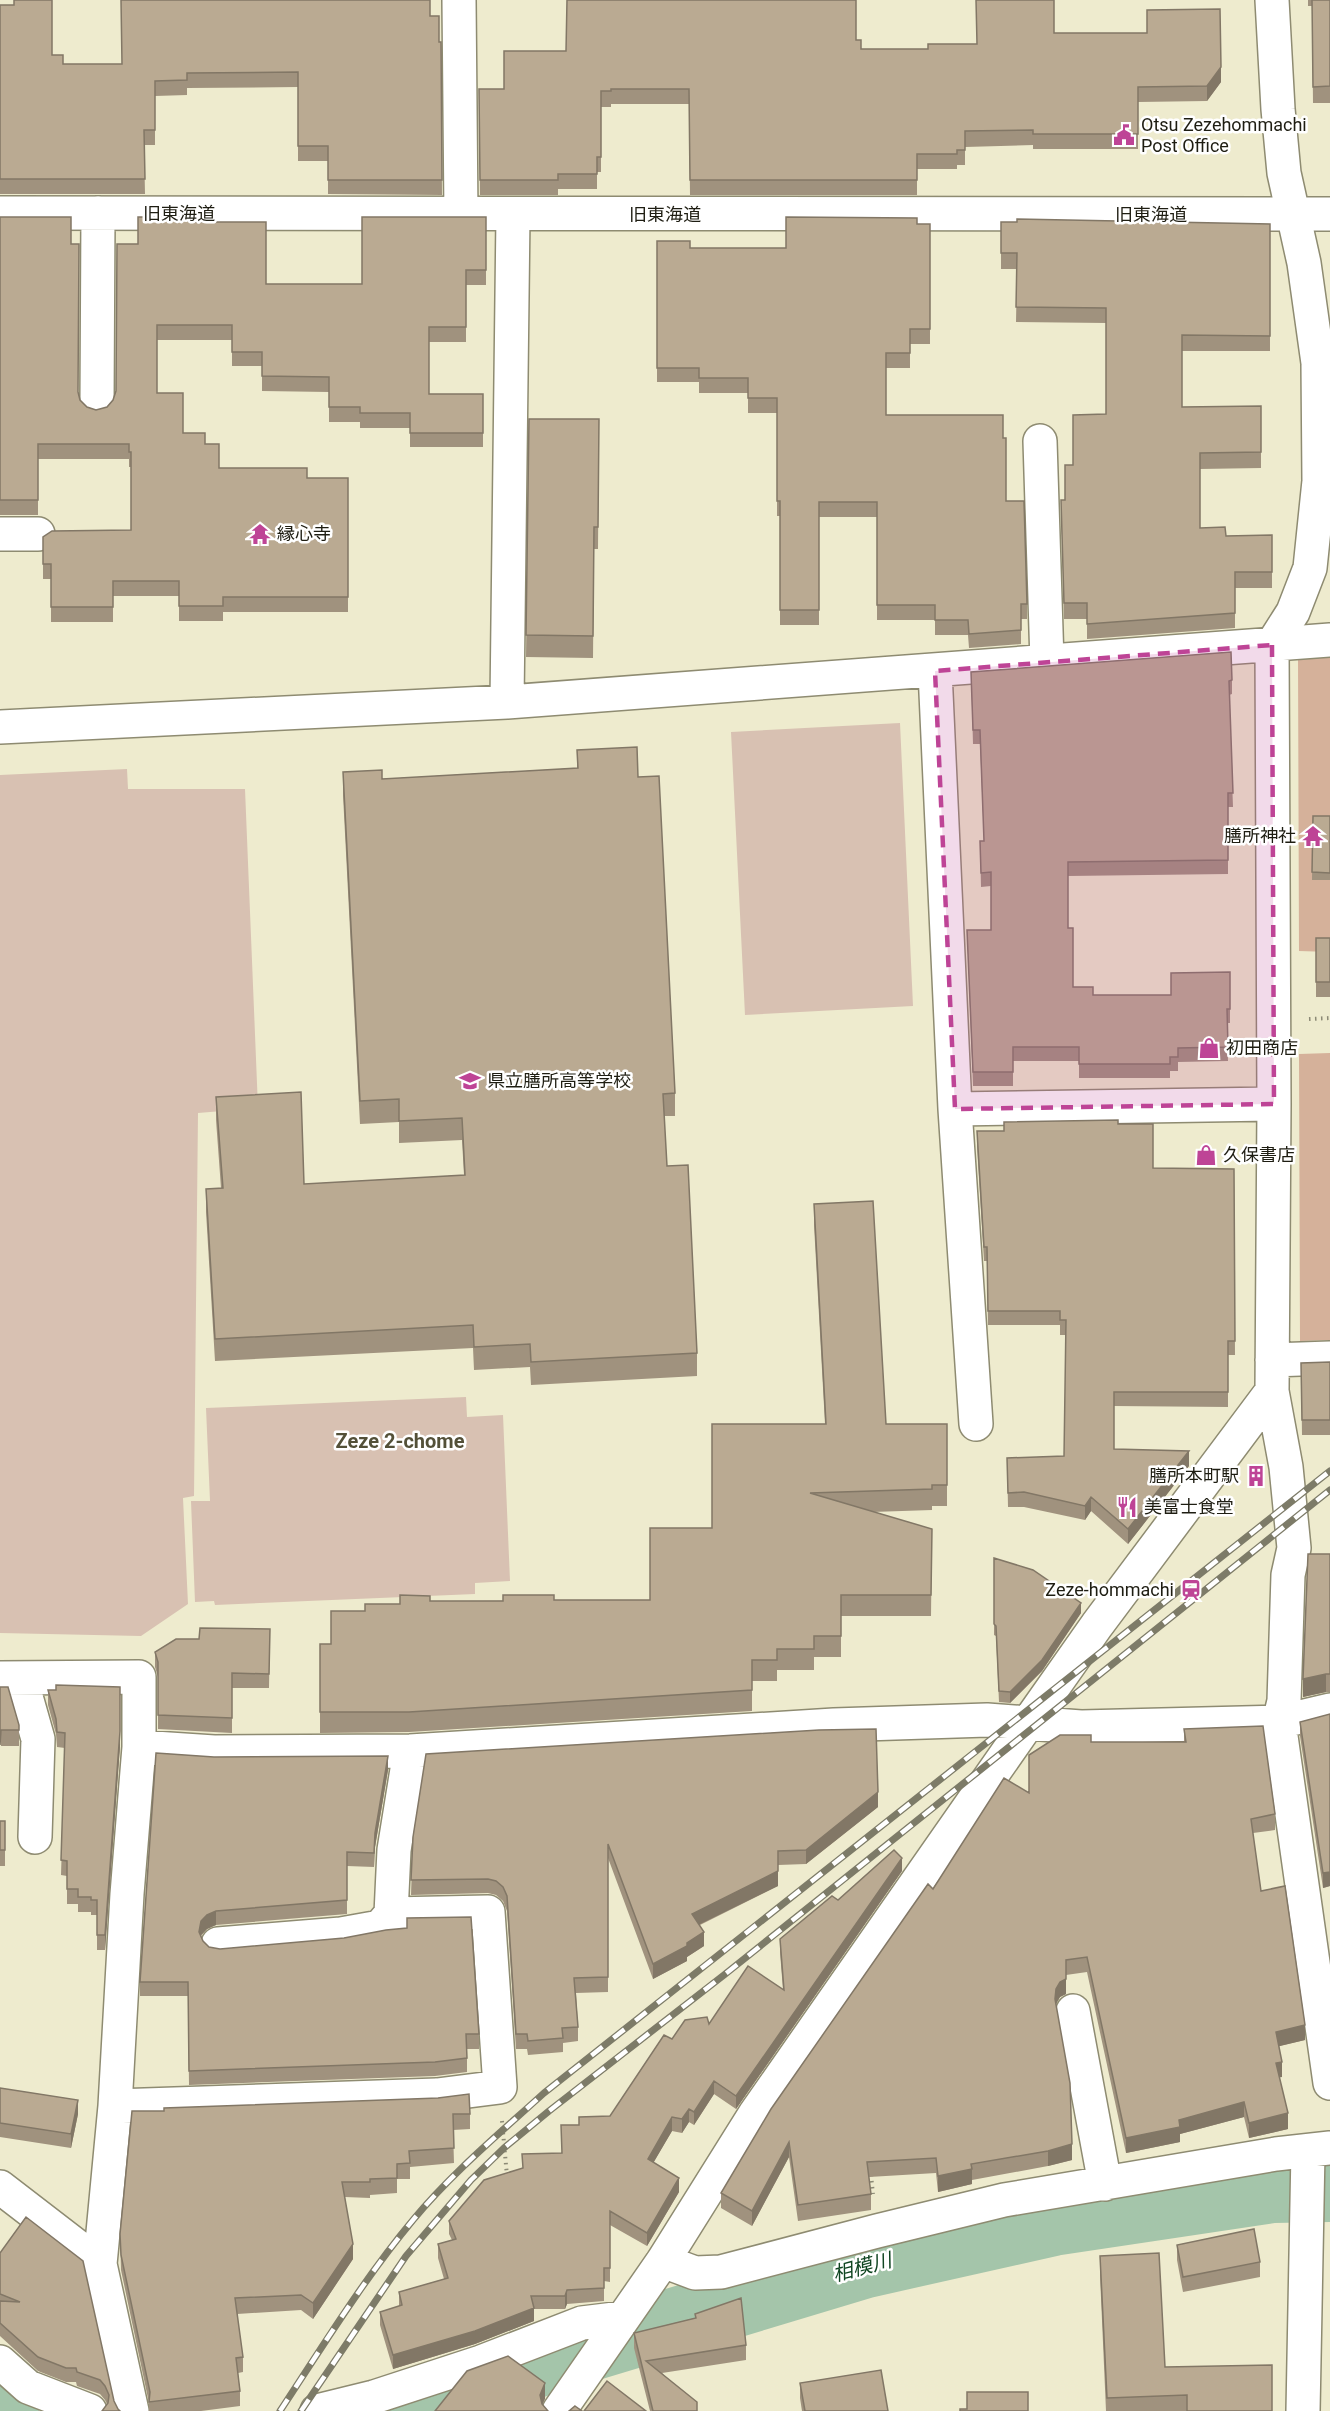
<svg xmlns="http://www.w3.org/2000/svg" width="1330" height="2411" viewBox="0 0 1330 2411" font-family="Roboto,'Noto Sans JP',sans-serif">
	<rect width="100%" height="100%" fill="#eeebce"/>
	<path fill="#d8c1b2" d="M900 723 913 1006 745 1015 731 732Z
		M127 769 128 789H245L258 1108 198 1113 194 1496 183 1498 188 1604 141 1636 0 1633V775Z
		M466 1397 467 1417 503 1415 510 1581 475 1583V1594L215 1605 214 1601 195 1602 191 1501H210L206 1408Z"/>
	<path fill="#d5b19a" d="M1330 655V835L1310 838 1319 861 1330 859V952L1299 951 1298 658Z
		M1330 1053V1340L1300 1341 1299 1054Z"/>
	<g fill="none" stroke-linecap="round" stroke-linejoin="round">
		<path stroke="#a4c5aa" stroke-width="68" d="M0 2406 5 2411
			M410 2411 541 2362 866 2264 1053 2222 1273 2189 1330 2188"/>
		<defs>
			<path id="minor" d="M459 0 461 215
				M1272 0 1278 109 1284 173 1304 263 1318 363 1319 481 1310 568 1293 612 1272 645 1274 1104 1272 1391 1286 1467 1294 1548 1288 1575 1284 1701 1279 1722 1330 2083
				M0 213 1330 214
				M97 406 98 213
				M1040 441 1047 662
				M0 534H38
				M935 671 955 1109 1274 1104
				M507 702 513 215
				M0 727 507 702 1330 640
				M955 1109 976 1424
				M1272 1360 1330 1358
				M0 1678 139 1677V1747L127 1894 115 2106 100 2264 132 2411
				M21 1679 38 1739 35 1837
				M139 1747 214 1752 410 1751 834 1725 987 1720 1081 1727 1279 1722 1330 1710
				M218 1944 341 1934 380 1927 391 1914
				M1073 2011 1105 2184
				M115 2106 437 2095 500 2087 488 1912 391 1914 394 1850 410 1751
				M0 2187 100 2264
				M663 2261 695 2273 721 2272 877 2231 1004 2200 1276 2154 1330 2148
				M0 2362 28 2387 90 2411
				M317 2411 374 2397 481 2362 582 2323 623 2318
				M559 2411 663 2261 755 2114 1028 1723 1097 1625 1272 1391
				M1303 2411 1308 2151"/>
		</defs>
		<use href="#minor" stroke="#8e8b71" stroke-width="36"/>
		<path stroke="#8c8a76" stroke-width="4" stroke-dasharray="1.5 4.5" stroke-linecap="butt" d="M1309 1019 1330 1018
			M502 2121 507 2176
			M871 2175 873 2194"/>
		<use href="#minor" stroke="#fff" stroke-width="33"/>
		<defs>
			<path id="rail" d="M280 2411C323 2346 363 2280 413 2220 452 2173 499 2134 544 2093L1330 1471
				M301 2411 406 2256 471 2180 504 2148 549 2111 724 1975 1330 1490"/>
		</defs>
		<use href="#rail" stroke="#7d7b68" stroke-width="7"/>
		<use href="#rail" stroke="#fff" stroke-width="4.5" stroke-dasharray="14" stroke-linecap="butt"/>
	</g>
	<path fill="#a0927e" d="M1308 0H1330V103H1313L1312 6H1308Z
		M0 5 52 55 63 64H122L430 16 439 42H441L442 195 328 194V161H298V87L187 88V95L155 96V145H144L145 194H0Z
		M1054 33 1221 82 1207 101 1138 102V149H1033V145L965 147V165H957V169H917V195H690L689 104H611V107H601V172H597V189H558V195H480L479 89H504L566 51 856 40 861 49H928L976 44Z
		M0 217 71 244 78 392 80 400 87 407 96 410 107 407 113 400 116 391 138 244 193 222 266 284H362L486 217V285H466V342H429V394H483V447H410V428H360V422H329V392L262 391V366H232V340H157V393L183 433 205 444 219 468 307 478H348V612H223V621H179V596H113V622H51V579H43V537L131 530V467H129V459H38V515H0Z
		M1001 222 1270 224V351H1182V407L1261 406V468L1200 469V528L1226 536 1272 535V588H1235V628L1087 639V619H1064L1061 500H1065L1073 465 1106 414V323L1016 322 1017 269H1001Z
		M917 224H930V344H910V368H886V415L1003 438 1006 501 1027 604V619H1021V644L969 648 968 635H935V620H877V517H819V625H780V516H777V413H748V393H699V382H657V241L690 248H786Z
		M529 419H599L598 549H594L593 658 526 657Z
		M971 672 1232 680V694L1229 695 1233 807H1228V874L1068 876V928L1073 987 1093 995H1171L1230 972V1023H1227L1228 1061 1178 1062V1071H1170V1078H1079V1061H1013V1086H973L967 930H991V886L981 887 980 841H984L980 744H973Z
		M577 750 638 777 675 1093V1116H664L667 1166 697 1353V1376L531 1385 530 1367 474 1370 473 1348 215 1361 206 1212V1189L221 1188 216 1120V1097L304 1184 464 1175 462 1140 399 1143V1122L360 1124 343 795V772L382 779 577 768Z
		M1313 816H1330V880H1312Z
		M1316 938H1330V997H1316Z
		M1118 1124 1153 1168 1234 1169 1235 1355H1228V1407L1114 1406V1449L1189 1466 1128 1544 1091 1511 1085 1520 1024 1507H1008L1007 1458 1064 1456 1066 1335H1060V1325H988L987 1261H984L977 1146V1131H1004Z
		M814 1204 886 1424H947V1506H932V1510L872 1512 932 1529 931 1616H841V1657H814V1670H777V1681H752V1711L409 1732 320 1733V1644H331L365 1611 400 1604 430 1601 650 1600 712 1528 825 1424 814 1225Z
		M1330 1362V1435H1302L1301 1363Z
		M1330 1554V1692H1326L1303 1697Z
		M994 1558 1081 1613 1042 1671 1010 1703 999 1702 996 1636 994 1635Z
		M270 1629 269 1688H232V1733L158 1729V1677L155 1667V1652L199 1639Z
		M0 1687 19 1725V1746H1Z
		M48 1690 120 1746 105 1950H97V1915H91V1912H78V1904H67V1876L61 1875 65 1748 57 1747 56 1734 48 1705Z
		M1330 1714V1886L1323 1888 1300 1736V1722Z
		M1184 1729 1275 1814V1830L1253 1833 1261 1891 1305 2040 1279 2046 1282 2077H1279L1288 2129 1249 2138 1244 2117 1180 2134V2142L1126 2153 1087 1972 1066 1975V1994L1060 1997 1056 2004 1072 2160 1048 2166 972 2180V2184L938 2192 936 2173 869 2177 871 2194V2210L798 2221 789 2157 752 2226 721 2208V2193L933 1889 1029 1793 1091 1742H1184Z
		M156 1753 388 1770 375 1847 374 1867 347 1866V1914L216 1925 207 1929 201 1936 203 1941 209 1947 479 2034V2049H467V2072L435 2076 189 2085 188 1996H140V1982Z
		M878 1807 806 1864 778 1865V1886L700 1925 704 1946 687 1957V1961L653 1979 608 1858V1992L576 1993 578 2027V2041L563 2043V2052L528 2055 527 2049H516L507 1911 503 1901 496 1895 488 1893 411 1895 413 1837Z
		M0 1821H5V1866H0Z
		M902 1871 736 2109 714 2094 694 2125 689 2122 682 2133 672 2131 653 2163 679 2192 647 2246 610 2225V2282L604 2281V2301L567 2304 565 2309H534V2321L475 2344 393 2369 380 2325V2312L399 2306V2292L444 2279 438 2258V2244L452 2240 449 2234V2221L522 2168 561 2153 579 2125 610 2116 672 2039 709 2024 783 1990 780 1952V1939L838 1900Z
		M0 2088 78 2114 71 2148 0 2137Z
		M132 2111 470 2114V2129L453 2130 454 2163 410 2167V2179H397V2193L370 2195V2198L345 2197 353 2259 313 2319 301 2310 237 2314 243 2357V2372L238 2373 240 2391V2406L201 2411H149V2403L121 2270 120 2234Z
		M26 2217 114 2401 107 2404 105 2400 100 2394 77 2386 76 2382H66L38 2371 0 2336V2253Z
		M1177 2245 1260 2262V2277L1183 2292 1177 2260Z
		M1100 2256 1165 2367 1272 2411H1106L1100 2275Z
		M695 2314 746 2345V2360L662 2373 697 2411H650L634 2348V2333L695 2318Z
		M800 2383 888 2411H802L800 2398Z"/>
	<path fill="#827766" d="M1221 67V82L1207 101V86Z
		M1189 1451V1466L1128 1544V1529Z
		M1091 1497V1511L1085 1520V1506Z
		M1081 1603V1613L1042 1671 1010 1703V1692Z
		M1326 1674V1692L1303 1697V1679Z
		M120 1731V1746L105 1950V1935Z
		M388 1756V1770L375 1847 374 1867 375 1833Z
		M878 1792V1807L806 1864V1850Z
		M902 1858V1871L736 2109V2096Z
		M778 1871V1886L692 1928V1914Z
		M1330 1872V1886L1323 1888V1873Z
		M216 1911V1925L207 1929 201 1935 199 1946V1932L201 1921 207 1915Z
		M704 1932V1946L687 1957V1961L653 1979V1964Z
		M1066 1979V1994L1060 1997 1056 2004 1055 1999 1056 1989 1060 1982Z
		M1305 2025V2040L1276 2047V2032Z
		M1282 2062V2077L1276 2078V2063Z
		M714 2081V2094L694 2125V2112Z
		M78 2100V2114L71 2148V2134Z
		M1244 2102V2117L1180 2134V2142L1126 2153V2138L1179 2120Z
		M689 2109V2122L682 2133V2119Z
		M1288 2113V2129L1249 2138V2123Z
		M672 2117V2131L648 2172V2159Z
		M789 2142V2157L752 2226V2211Z
		M1072 2144V2160L1048 2166V2151Z
		M972 2169V2184L938 2192V2176Z
		M679 2178V2192L647 2246V2233Z
		M353 2244V2259L313 2319V2303Z
		M567 2290V2304L565 2309V2296Z
		M534 2308V2321L475 2344 393 2369V2355Z
		M545 2383V2399L540 2410V2395Z"/>
	<path fill="#baaa92" stroke="#827766" stroke-width="1.5" d="M14 0H52V55H63V64H122L121 0H430V16H439V42H441L442 180H328V146H298V72L187 73V80L155 81V130H144L145 179H0V5H14Z
		M567 0H856V40H861V49H928V44H977L976 0H1054V33H1147V10L1220 9 1221 67 1207 86 1138 87V134H1033V130L965 131V150H957V154H917V180H690L689 89H611V91H601V157H597V174H558V180H480L479 89H504V51H566Z
		M1312 0H1330V86L1313 87Z
		M0 217H71V244H79L78 392 80 400 87 407 96 410 107 407 113 400 116 391 117 244H138V217H193V222H266V284H362V217H486V270H466V327H429V394H483V433H410V413H360V407H329V377L262 376V352H232V325H157V393H183V433H205V444H219V468H307V478H348V597H223V606H179V581H113V607H51V564H43V537L52 531 131 530V452H129V444H38V500H0Z
		M786 217 917 218V224H930V329H910V353H886V415H1003V438H1006V501H1024L1027 604H1021V630L969 634 968 620H935V605H877V502H819V610H780V501H777V398H748V378H699V368H657V241H690V248H786Z
		M1017 219 1270 224V336L1182 335V407L1261 406V452L1200 453V528L1225 527 1226 536 1272 535V572H1235V613L1087 624V603H1064L1061 500H1065V465H1073V415L1106 414V308L1016 307 1017 253H1001V222H1017Z
		M529 419H599L598 527H594L593 636 526 635Z
		M1231 652 1232 680 1229 681 1233 793H1228V860L1068 862V928H1073V987H1093V995H1171V973L1230 972V1009H1227L1228 1047 1178 1048V1057H1170V1064H1079V1047H1013V1072H973L967 930H991V872L981 873 980 841H984L980 730H973L971 672Z
		M637 747 638 777 659 776 675 1093 663 1094 667 1166 688 1165 697 1353 531 1362 530 1344 474 1347 473 1325 215 1339 206 1189 223 1188 216 1097 301 1092 304 1184 465 1175 462 1118 399 1121V1099L360 1101 343 772 382 770V779L578 768 577 750Z
		M1313 816H1330V873L1312 872Z
		M1316 938H1330V982H1316Z
		M1118 1120V1124H1153V1168L1234 1169 1235 1341H1228V1392H1114V1449L1189 1451 1128 1529 1091 1497 1085 1506 1024 1492 1008 1493 1007 1458 1064 1456 1066 1320H1060V1311H988L987 1247H984L977 1131H1004V1122Z
		M873 1201 886 1424H947V1485H932V1489L810 1493 932 1529 931 1595H841V1636H814V1649H777V1660H752V1690L409 1712H320V1644H331V1611H365V1604H400V1595L430 1596V1601H503V1595H554V1600H650V1528H712V1424H826L814 1204Z
		M1330 1362V1420H1302L1301 1363Z
		M1308 1554H1330V1674H1326L1303 1679Z
		M994 1558 1033 1570 1081 1603 1042 1660 1010 1692 999 1691 996 1626 994 1624Z
		M200 1628 270 1629 269 1674 232 1673V1718L158 1715V1662L155 1652 176 1639H199Z
		M56 1685 120 1687V1731L105 1935H97V1900H91V1897H78V1889H67V1861L61 1860 65 1733 57 1732 56 1719 48 1690H56Z
		M0 1687H8L19 1725V1730H1L0 1745Z
		M1330 1714V1872L1323 1873 1300 1722Z
		M1263 1726 1275 1814 1251 1819 1261 1891 1285 1886 1305 2025 1276 2032 1282 2062 1276 2063 1288 2113 1249 2123 1244 2102 1179 2120 1180 2127 1126 2138 1087 1957 1066 1960V1979L1060 1982 1056 1989 1055 1999 1070 2083 1072 2144 1048 2151 971 2164 972 2169 938 2176 936 2158 867 2162 871 2194 798 2205 789 2142 752 2211 721 2193 771 2109 928 1884 933 1889 1004 1778 1029 1793V1755L1060 1735H1091V1742H1186L1184 1729Z
		M876 1729 878 1792 806 1850 778 1851V1871L692 1914 704 1932 687 1943V1946L653 1964 608 1844V1977L574 1978 578 2027 562 2028 563 2038 528 2041 527 2034H516L507 1896 503 1887 496 1881 488 1879 411 1880 413 1837 426 1754 819 1730Z
		M156 1753 214 1757 388 1756 375 1833 374 1853 347 1852V1900L216 1911 207 1915 201 1921 199 1932 203 1941 209 1947 220 1949 344 1938 386 1930 407 1928V1918L471 1917 479 2034H466L467 2058 435 2062 189 2071 188 1982H140Z
		M0 1821H5V1850H0Z
		M894 1850 902 1858 736 2096 714 2081 694 2112 689 2109 682 2119 672 2117 648 2159 679 2178 647 2233 610 2211V2268H604V2288L567 2290 565 2296H531L534 2308 475 2331 393 2355 380 2312 402 2305 399 2292 448 2278 438 2244 456 2239 449 2221 484 2180 523 2168 522 2154 562 2153 561 2125H579V2117L610 2116 664 2035 672 2039 685 2020 707 2017 709 2024 748 1966 784 1990 780 1939 832 1896 838 1900Z
		M0 2088 78 2100 71 2134 0 2123Z
		M469 2094 470 2114H453L454 2148 409 2151 410 2163 397 2164V2178L370 2179V2182H342L353 2244 313 2303 301 2295 235 2298 243 2357 236 2358 240 2391 149 2402 150 2392 121 2255 120 2234 132 2111H164V2108L438 2098Z
		M26 2217 83 2261 114 2401 118 2409 120 2411H102L108 2403 109 2395 105 2386 100 2380 77 2372 76 2368H66L38 2357 0 2323V2301L20 2302 0 2294V2253Z
		M1254 2229 1260 2262 1183 2277 1177 2245Z
		M1159 2253 1165 2367 1272 2365V2411H1187V2395L1107 2398 1100 2256Z
		M741 2298 746 2345 646 2361 697 2402V2411H653L634 2333 696 2318 695 2314Z
		M508 2356 545 2383 540 2395 542 2404 548 2411H435L467 2371Z
		M881 2370 888 2411H805L800 2383Z
		M607 2381 646 2411H584Z
		M967 2392H1028V2411H960V2409H967Z
		M575 2406 582 2411H569Z"/>
	<path fill="#be4496" fill-opacity="0.2" stroke="#be4496" stroke-width="4.5" stroke-dasharray="12 8" stroke-linejoin="round" d="M1272 645 1274 1104 955 1109 935 671Z"/>
	<defs>
		<symbol id="civic-bare" viewBox="-9 -9 18 18"><path d="M-.6-6.5H3V-4.5H.6V-3L4-1V1h2V6H-6V1h2V-1L-.6-3ZM-1.2 2.5V6h2.4V2.5Z" fill="#be4496" stroke="#fff" stroke-width="2.5" paint-order="stroke"/></symbol>
		<symbol id="temple-bare" viewBox="-9 -9 18 18"><path d="M0-6L5-2H3V0L6.5 2.5H4V6H1.5V3h-3V6H-4V2.5H-6.5L-3 0V-2H-5Z" fill="#be4496" stroke="#fff" stroke-width="2.5" paint-order="stroke"/></symbol>
		<symbol id="shop-bare" viewBox="-9 -9 18 18"><path d="M-5-2.5h2.3a2.7 3.5 0 0 1 5.4 0H5L5.5 6h-11ZM-1.5-2.5h3a1.5 2.3 0 0 0-3 0Z" fill="#be4496" stroke="#fff" stroke-width="2.5" paint-order="stroke"/></symbol>
		<symbol id="school-bare" viewBox="-9 -9 18 18"><path d="M0-5L7-2L0 1L-7-2ZM-4 1L0 2.5L4 1V4Q0 6-4 4Z" fill="#be4496" stroke="#fff" stroke-width="2.5" paint-order="stroke"/></symbol>
		<symbol id="building-bare" viewBox="-9 -9 18 18"><path d="M-4-6H4V6H1V3H-1V6H-4ZM-2.5-4.3h1.7v1.8h-1.7ZM.8-4.3h1.7v1.8H.8ZM-2.5-1h1.7V.8h-1.7ZM.8-1h1.7V.8H.8Z" fill="#be4496" stroke="#fff" stroke-width="2.5" paint-order="stroke"/></symbol>
		<symbol id="restaurant-bare" viewBox="-9 -9 18 18"><path d="M-5-6h1v4h1v-4h1v4h1v-4h1v5L-1.5 .5V6h-2V.5L-5-1ZM5-6V6H3V1.5H1.5Q1.5-4 5-6Z" fill="#be4496" stroke="#fff" stroke-width="2.5" paint-order="stroke"/></symbol>
		<symbol id="station-bare" viewBox="-9 -9 18 18"><path d="M-3-6H3Q5-6 5-4V2Q5 4 3 4L4.5 6H3L1.5 4h-3L-3 6H-4.5L-3 4Q-5 4-5 2V-4Q-5-6-3-6ZM-3.5-4v3h7v-3ZM-3.5 1v1.5H-2V1ZM2 1v1.5H3.5V1Z" fill="#be4496" stroke="#fff" stroke-width="2.5" paint-order="stroke"/></symbol>
	</defs>
	<g fill-rule="evenodd">
		<use href="#civic-bare" x="1109" y="120" width="30" height="30"/>
		<use href="#temple-bare" x="245" y="519" width="30" height="30"/>
		<use href="#temple-bare" x="1298" y="821" width="30" height="30"/>
		<use href="#shop-bare" x="1194" y="1033" width="30" height="30"/>
		<use href="#school-bare" x="455" y="1066" width="30" height="30"/>
		<use href="#shop-bare" x="1191" y="1140" width="30" height="30"/>
		<use href="#building-bare" x="1241" y="1461" width="30" height="30"/>
		<use href="#restaurant-bare" x="1112" y="1492" width="30" height="30"/>
		<use href="#station-bare" x="1176" y="1575" width="30" height="30"/>
	</g>
	<g text-anchor="middle" stroke-width="5" stroke-linejoin="round" paint-order="stroke">
		<g font-size="18" fill="#1e1d12" stroke="#fff" text-anchor="start">
			<text x="1141" y="131">Otsu Zezehommachi<tspan x="1141" dy="21">Post Office</tspan></text>
			<text x="277" y="540">縁心寺</text>
			<text x="1296" y="842" text-anchor="end">膳所神社</text>
			<text x="1226" y="1054">初田商店</text>
			<text x="487" y="1087">県立膳所高等学校</text>
			<text x="1223" y="1161">久保書店</text>
			<text x="1239" y="1482" text-anchor="end">膳所本町駅</text>
			<text x="1144" y="1513">美富士食堂</text>
			<text x="1174" y="1596" text-anchor="end">Zeze-hommachi</text>
		</g>
		<g font-size="18" fill="#1e1d12" stroke="#fff">
			<text x="179" y="220">旧東海道</text>
			<text x="665" y="221">旧東海道</text>
			<text x="1151" y="221">旧東海道</text>
		</g>
		<g font-size="20" font-weight="bold" fill="#535038" stroke="#fff">
			<text x="400" y="1448">Zeze 2-chome</text>
		</g>
		<g font-size="20" font-style="italic" fill="#0f4521" stroke="#fff">
			<text transform="translate(862 2267) rotate(-15)" y="7">相模川</text>
		</g>
	</g>
</svg>
